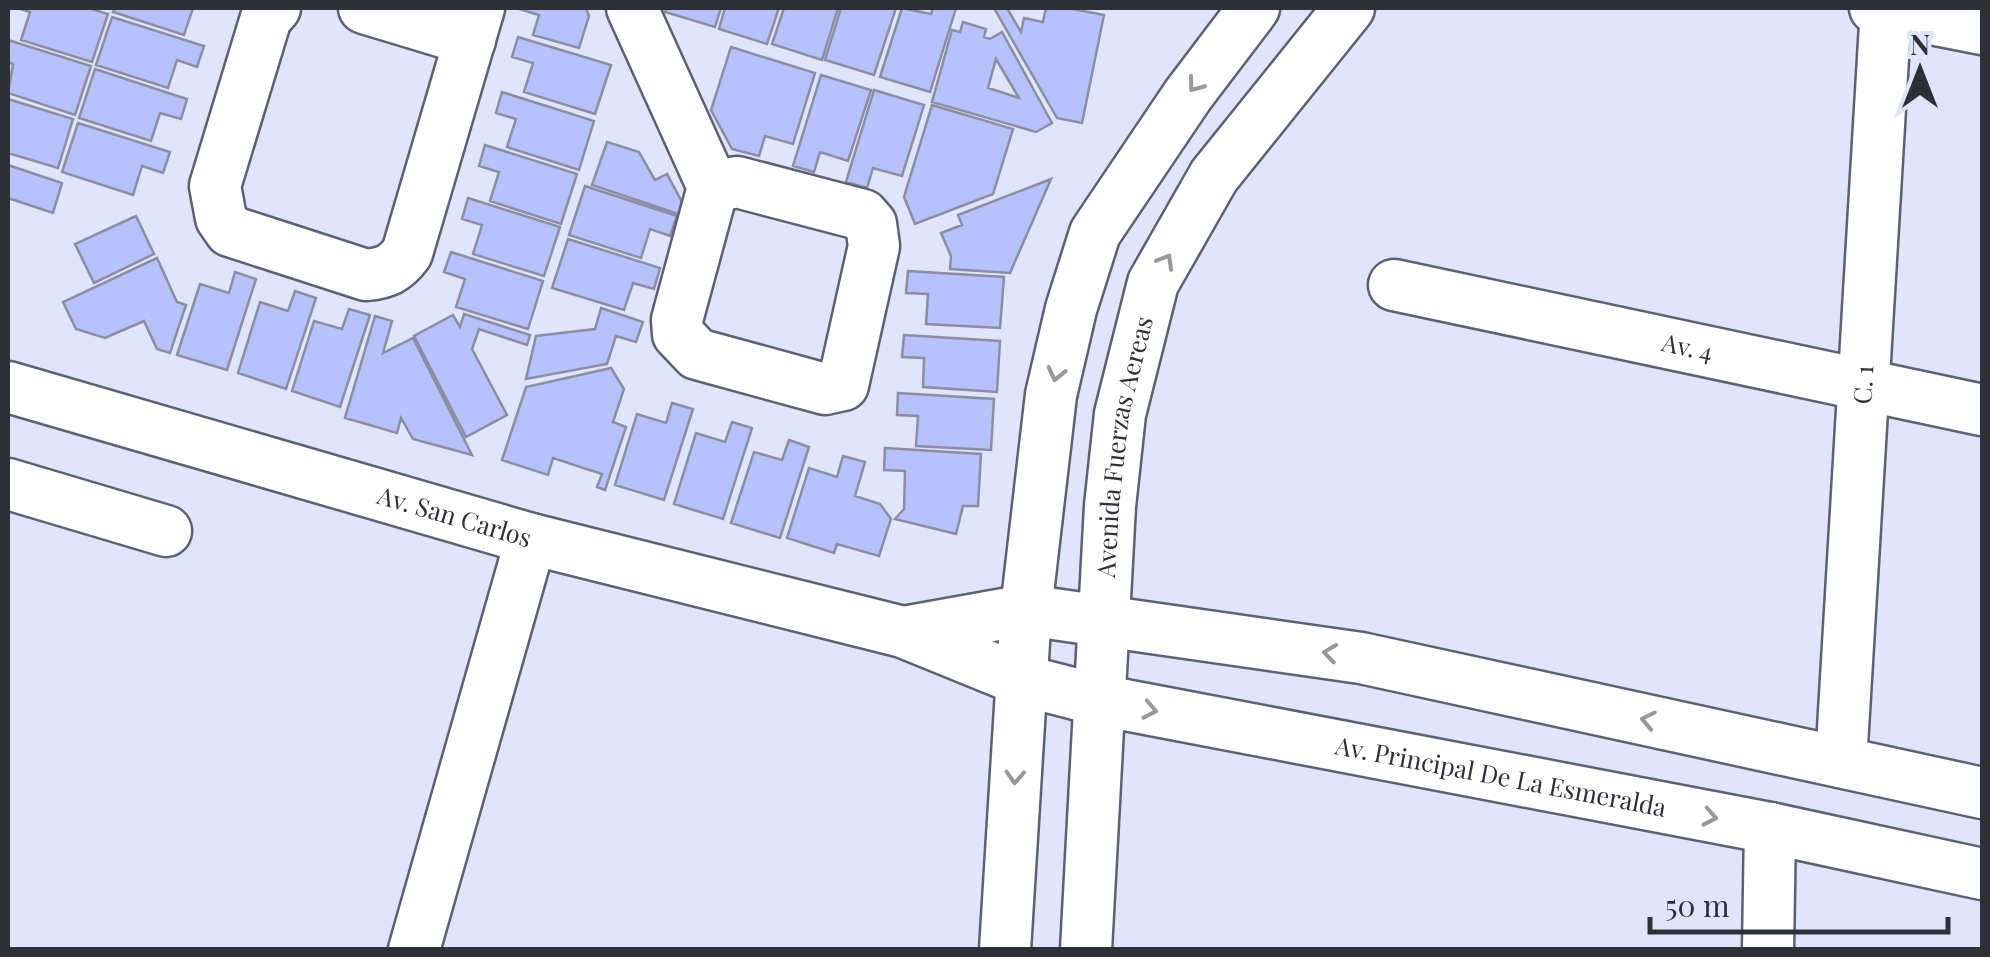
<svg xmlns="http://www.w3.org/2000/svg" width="1990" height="957" viewBox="0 0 1990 957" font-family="'Playfair Display',serif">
	<rect width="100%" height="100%" fill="#e0e5fc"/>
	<path fill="#b7c1fb" stroke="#8a8ea3" stroke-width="2.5" fill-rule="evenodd" d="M17 8H88L108 14 92 62 21 40 30 12Z
		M115 8H193L184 35 113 12Z
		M516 8H586L589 16 579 48 533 35 539 15Z
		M667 8H721L715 27 665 12Z
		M725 8H779L767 44 719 29Z
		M784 8H838L822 60 772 44Z
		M841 8H896L874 75 825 60Z
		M902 8 931 14 933 8H956L930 92 880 77Z
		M994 8H1007L1021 32 1024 18 1043 22 1046 8H1068L1104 15 1082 123 1057 118Z
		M112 17 204 46 197 67 177 60 168 88 96 65Z
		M963 22 986 29 984 37 990 39 1002 32 1052 123 1036 132 932 102 952 30 960 32ZM996 59 1019 98 988 88Z
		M518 37 611 65 595 114 524 92 533 63 512 57Z
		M8 40 91 66 75 115 8 93 13 64 8 62Z
		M731 47 815 73 793 144 765 136 759 156 732 149 711 110Z
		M95 69 187 99 181 119 160 113 151 141 79 118Z
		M821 75 871 90 848 161 820 152 814 172 793 166Z
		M874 90 924 105 902 176 873 168 867 188 846 182Z
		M502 92 594 121 579 170 507 147 516 119 496 113Z
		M8 99 73 119 58 168 8 153Z
		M932 105 1013 129 993 194 915 224 904 197Z
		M78 123 170 152 163 173 142 166 133 195 62 172Z
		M607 142 639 152 655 180 667 174 682 202 678 214 592 185Z
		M485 145 577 174 561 224 490 201 499 172 479 166Z
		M8 165 62 183 53 213 8 198Z
		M1051 179 1010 273 950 269 951 256 941 233 962 225 958 215Z
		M585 186 677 216 670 236 650 229 641 258 569 235Z
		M468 198 560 227 544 276 473 254 482 225 462 219Z
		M136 216 154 254 94 283 75 244Z
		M568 239 660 268 654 289 633 283 624 310 552 288Z
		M451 252 543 281 528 329 456 307 465 279 444 272Z
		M157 258 177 302 186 305 170 353 157 349 144 321 105 338 76 329 63 302Z
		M908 271 1004 277 1000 328 926 324 928 294 906 293Z
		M235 272 256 279 227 370 177 355 200 284 229 293Z
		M295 291 316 298 286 389 238 373 260 302 288 311Z
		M601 308 643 322 636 342 616 336 607 364 526 379 536 336 595 329Z
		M349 309 370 315 340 407 292 391 314 321 342 329Z
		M464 314 530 335 527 345 479 329 472 349 507 415 466 437 414 336 453 315 460 327Z
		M375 316 392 321 383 353 413 338 472 455 413 439 401 418 397 433 345 418Z
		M904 335 1000 341 997 392 923 387 924 358 902 357Z
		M611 368 624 389 613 422 626 427 605 490 597 487 602 474 553 458 548 475 502 460 526 387Z
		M898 393 994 399 991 450 916 446 918 416 897 415Z
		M672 403 693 409 664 500 615 485 637 414 666 423Z
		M732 422 752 428 723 519 674 504 696 433 725 442Z
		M789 440 809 447 780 538 731 523 754 452 782 460Z
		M885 448 981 454 978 506H963L956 534 895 519 904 509 905 471 884 470Z
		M843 456 865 462 855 496 880 504 891 519 879 556 837 544 834 553 787 538 809 468 837 477Z"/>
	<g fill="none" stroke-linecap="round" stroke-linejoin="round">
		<defs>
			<g id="minor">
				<path d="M275 8 266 18 215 186 221 218 230 231 366 275C386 273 395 269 407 253L479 8"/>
				<path d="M364 8 470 40"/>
				<path d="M632 8 713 187 677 320 678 334 697 354 825 389 843 385 874 246 871 224 863 215 737 182 713 187"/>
				<path d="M1875 8 1982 29"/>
				<path id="s1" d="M1394 285 1982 410"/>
				<path id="s2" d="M8 387 531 539 903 632 1021 680 1099 700 1770 828 1982 874"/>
				<path d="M8 484 166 531"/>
				<path d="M903 632 1026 610 1361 658 1982 793"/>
				<path id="s3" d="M1841 762 1886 8"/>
				<path d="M414 950 531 539"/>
				<path d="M1005 950 1026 610 1051 395 1071 309 1095 233 1188 95 1254 8"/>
				<path id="s4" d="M1086 950 1110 506 1120 414 1153 283 1214 176 1349 8"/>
				<path d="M1768 950 1770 828"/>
			</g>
		</defs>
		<use href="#minor" stroke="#5d6074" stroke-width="55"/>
		<use href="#minor" stroke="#fff" stroke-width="50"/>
	</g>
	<defs><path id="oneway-chevron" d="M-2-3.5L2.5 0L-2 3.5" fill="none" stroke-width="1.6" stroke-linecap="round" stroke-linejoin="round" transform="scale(2.5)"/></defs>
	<g stroke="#96989c">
		<use href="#oneway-chevron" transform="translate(1195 85) rotate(127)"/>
		<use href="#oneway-chevron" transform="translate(1166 261) rotate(-60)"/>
		<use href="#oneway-chevron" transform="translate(1056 374) rotate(103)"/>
		<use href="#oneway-chevron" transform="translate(1330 653) rotate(-172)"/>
		<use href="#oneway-chevron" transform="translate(1150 710) rotate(11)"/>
		<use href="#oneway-chevron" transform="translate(1648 720) rotate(-168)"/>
		<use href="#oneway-chevron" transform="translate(1015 777) rotate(93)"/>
		<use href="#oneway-chevron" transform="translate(1710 817) rotate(11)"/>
	</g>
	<g text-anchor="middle" stroke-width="8" stroke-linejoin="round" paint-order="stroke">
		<g font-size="25" fill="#2e3038" stroke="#e0e5fc">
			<text dy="9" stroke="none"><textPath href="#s1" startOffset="300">Av. 4</textPath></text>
			<text dy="9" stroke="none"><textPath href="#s3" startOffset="378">C. 1</textPath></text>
			<text dy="9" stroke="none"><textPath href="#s4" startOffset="505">Avenida Fuerzas Aereas</textPath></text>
			<text dy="9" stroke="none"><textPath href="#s2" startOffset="465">Av. San Carlos</textPath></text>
			<text dy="9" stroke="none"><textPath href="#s2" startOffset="1545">Av. Principal De La Esmeralda</textPath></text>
		</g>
	</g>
	<rect width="1990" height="957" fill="none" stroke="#2e3038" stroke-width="20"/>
	<g transform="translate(1920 70)" stroke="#e0e5fc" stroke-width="8" paint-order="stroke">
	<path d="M0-8L18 38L0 25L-18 38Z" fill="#2e3038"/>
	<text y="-15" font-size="28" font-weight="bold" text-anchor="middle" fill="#2e3038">N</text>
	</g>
	<path d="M1650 917v15h298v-15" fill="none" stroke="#2e3038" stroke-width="5"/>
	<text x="1665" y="917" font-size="30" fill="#2e3038" stroke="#e0e5fc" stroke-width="8" paint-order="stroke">50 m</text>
</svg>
